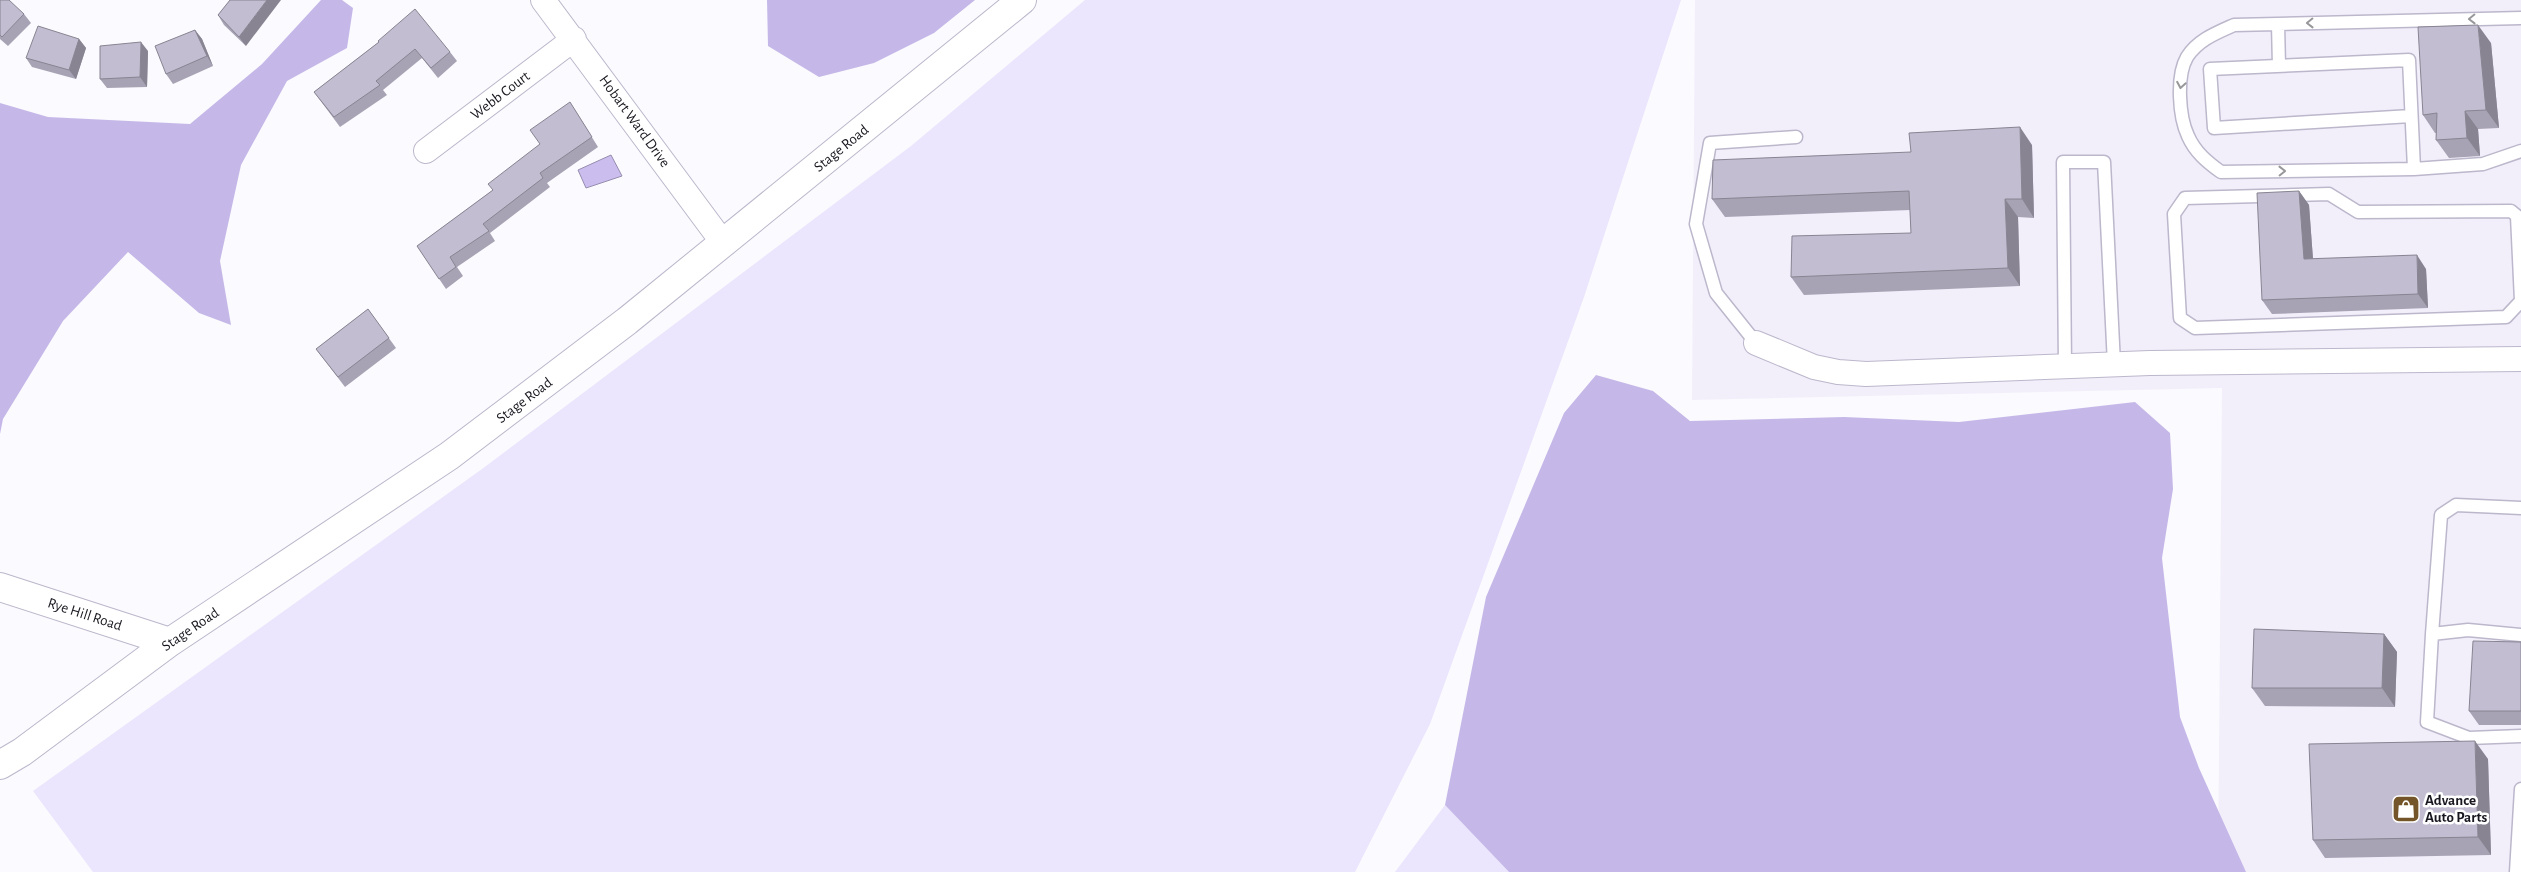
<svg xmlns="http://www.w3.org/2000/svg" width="2521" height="872" viewBox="0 0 2521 872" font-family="'Alegreya Sans',sans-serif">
	<rect width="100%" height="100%" fill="#fbfafe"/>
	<path fill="#f2effb" d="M1695 0H2521V872H2218L2222 388 1692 400Z"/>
	<path fill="#ebe5fd" d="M1085 0H1681L1584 297 1430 724 1355 872H93L33 791 482 469 911 146Z
		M1445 805 1509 872H1395Z"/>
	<path fill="#c5b8e8" d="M321 0H342L353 8 347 48 287 81 241 165 220 261 231 325 199 313 128 252 63 321 3 419 0 434V103L48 117 190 124 262 64Z
		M767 0H975L934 33 874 63 819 77 768 46Z
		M1596 375 1653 391 1690 421 1844 417 1959 422 2135 402 2170 433 2173 489 2162 558 2180 717 2199 768 2246 872H1509L1445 805 1486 597 1564 413Z"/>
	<path fill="#cbbeee" stroke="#968cb0" d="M611 155 622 176 586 188 578 170Z"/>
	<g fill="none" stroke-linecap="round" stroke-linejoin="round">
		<defs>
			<path id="lane" d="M2521 18 2234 25C2216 33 2198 40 2187 57 2176 76 2179 117 2188 136 2195 152 2207 162 2221 172L2414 169 2483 164 2521 151
				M2278 24 2279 66
				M2411 116 2214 128 2210 69 2409 60 2414 169
				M2521 301 2517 216 2511 211 2358 212 2329 194 2185 198 2174 214 2180 318 2195 328 2506 317 2521 301
				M1756 343 1716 293 1696 224 1710 143 1796 137
				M2065 366 2063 162H2104L2114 364
				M2432 634 2441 515 2456 505 2521 508
				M2521 635 2468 630 2432 634 2427 722 2469 738 2521 736
				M2516 872 2521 789"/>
			<path id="street" d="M543 0 724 244
				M426 151 574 39
				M1756 343 1814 367 1838 372 1866 374 2150 363 2521 359"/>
			<path id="secondary" d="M0 587 170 642
				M0 765 22 752 170 642 449 456 627 321 1022 0"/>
		</defs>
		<use href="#lane" stroke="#bcb7cb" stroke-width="15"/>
		<use href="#street" stroke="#bcb7cb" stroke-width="26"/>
		<use href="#secondary" stroke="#bcb7cb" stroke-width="30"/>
		<use href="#lane" stroke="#fff" stroke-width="12"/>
		<use href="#street" stroke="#fff" stroke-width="24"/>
		<use href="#secondary" stroke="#fff" stroke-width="28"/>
	</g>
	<path fill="#a7a3b4" d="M0 0 24 14 31 23 8 46 0 39Z
		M230 0 246 46 224 25 218 15Z
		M195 30 202 39 213 66 173 84 166 74Z
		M79 39 86 48 76 79 32 67 26 58Z
		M379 42 450 52 457 61 438 78 422 58 383 90 387 95 340 127 314 92Z
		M2491 43 2499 128 2478 129 2480 156 2449 158 2436 140V133H2435L2423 115Z
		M148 51 147 87 107 88 100 79Z
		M570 102 598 147 547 183 550 187 490 233 495 241 457 267 463 276 446 289 417 246 493 190 540 144Z
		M2032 145 2034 218 2018 217 2020 286 1804 295 1791 277 1911 233 1910 210 1725 217 1712 199 1911 152Z
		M2299 191 2309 205 2313 259 2426 269 2428 308 2272 314 2262 300Z
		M368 309 396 348 345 387 316 349Z
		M2384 634 2397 652 2395 707 2265 706 2252 688Z
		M2521 642V725H2479L2469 711Z
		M2488 759 2491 855 2325 858 2313 840Z"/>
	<path fill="#888492" d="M267 0H281L246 46 239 37Z
		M2478 25 2491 43 2499 128 2486 110Z
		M195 30 202 39 213 66 207 56Z
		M79 39 86 48 76 79 69 70Z
		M141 42 148 51 147 87 140 77Z
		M2465 111 2478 129 2480 156 2467 138Z
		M2020 127 2032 145 2034 218 2022 199Z
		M2299 191 2309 205 2314 273 2304 259Z
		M2005 199 2018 217 2020 286 2008 268Z
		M2417 255 2426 269 2428 308 2418 294Z
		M2384 634 2397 652 2395 707 2382 688Z
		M2475 741 2488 759 2491 855 2478 837Z"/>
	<path fill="#c2bdd1" stroke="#888492" d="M0 0H9L24 14 2 37 0 35Z
		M230 0H267L239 37 218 15Z
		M415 9 450 52 431 68 415 49 376 81 380 85 334 117 314 92 379 42 378 41Z
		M2478 25 2486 110 2465 111 2467 138 2436 140 2437 113 2423 115 2418 27Z
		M38 26 79 39 69 70 26 58Z
		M195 30 207 56 166 74 155 46Z
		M141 42 140 77 100 79V46Z
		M570 102 592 137 540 173 543 178 483 224 489 231 450 257 456 267 439 279 417 246 493 190 488 184 540 144 530 130Z
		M2020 127 2022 199H2005L2008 268 1791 277 1792 236 1911 233 1909 191 1712 199 1713 160 1911 152 1909 133Z
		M2299 191 2304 259 2417 255 2418 294 2262 300 2257 193Z
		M368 309 389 338 338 377 316 349Z
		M2254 629 2384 634 2382 688H2252Z
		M2473 641 2521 642V711H2469Z
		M2475 741 2478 837 2313 840 2309 744Z"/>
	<defs><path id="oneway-chevron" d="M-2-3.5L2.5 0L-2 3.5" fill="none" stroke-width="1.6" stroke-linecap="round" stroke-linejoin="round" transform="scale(1.25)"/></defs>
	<g stroke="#98979a">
		<use href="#oneway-chevron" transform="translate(2472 19) rotate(179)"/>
		<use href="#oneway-chevron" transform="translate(2310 23) rotate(179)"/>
		<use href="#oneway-chevron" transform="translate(2181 85) rotate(100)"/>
		<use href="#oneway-chevron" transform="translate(2282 171) rotate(-1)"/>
	</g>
	<defs>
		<symbol id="shop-square" viewBox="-11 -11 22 22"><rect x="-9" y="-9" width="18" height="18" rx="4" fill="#735529" stroke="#fff"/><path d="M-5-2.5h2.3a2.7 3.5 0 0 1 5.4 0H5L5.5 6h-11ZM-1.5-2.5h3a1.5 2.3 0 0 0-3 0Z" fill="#fff"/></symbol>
	</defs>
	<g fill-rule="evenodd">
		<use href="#shop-square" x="2390" y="793" width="32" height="32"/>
	</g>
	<g text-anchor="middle" stroke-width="5" stroke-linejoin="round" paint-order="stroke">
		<g font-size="15" fill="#19171f" stroke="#fff">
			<text transform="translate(500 95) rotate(-37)" y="5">Webb Court</text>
			<text transform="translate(635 121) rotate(54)" y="5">Hobart Ward Drive</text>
			<text transform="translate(841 148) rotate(-39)" y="5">Stage Road</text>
			<text transform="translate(524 400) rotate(-37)" y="5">Stage Road</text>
			<text transform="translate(85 614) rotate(18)" y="5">Rye Hill Road</text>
			<text transform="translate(190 629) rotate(-34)" y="5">Stage Road</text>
		</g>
		<g font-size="15" font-weight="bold" fill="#19171f" stroke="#fff" text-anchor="start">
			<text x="2425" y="805">Advance<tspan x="2425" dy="17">Auto Parts</tspan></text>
		</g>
	</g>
</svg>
